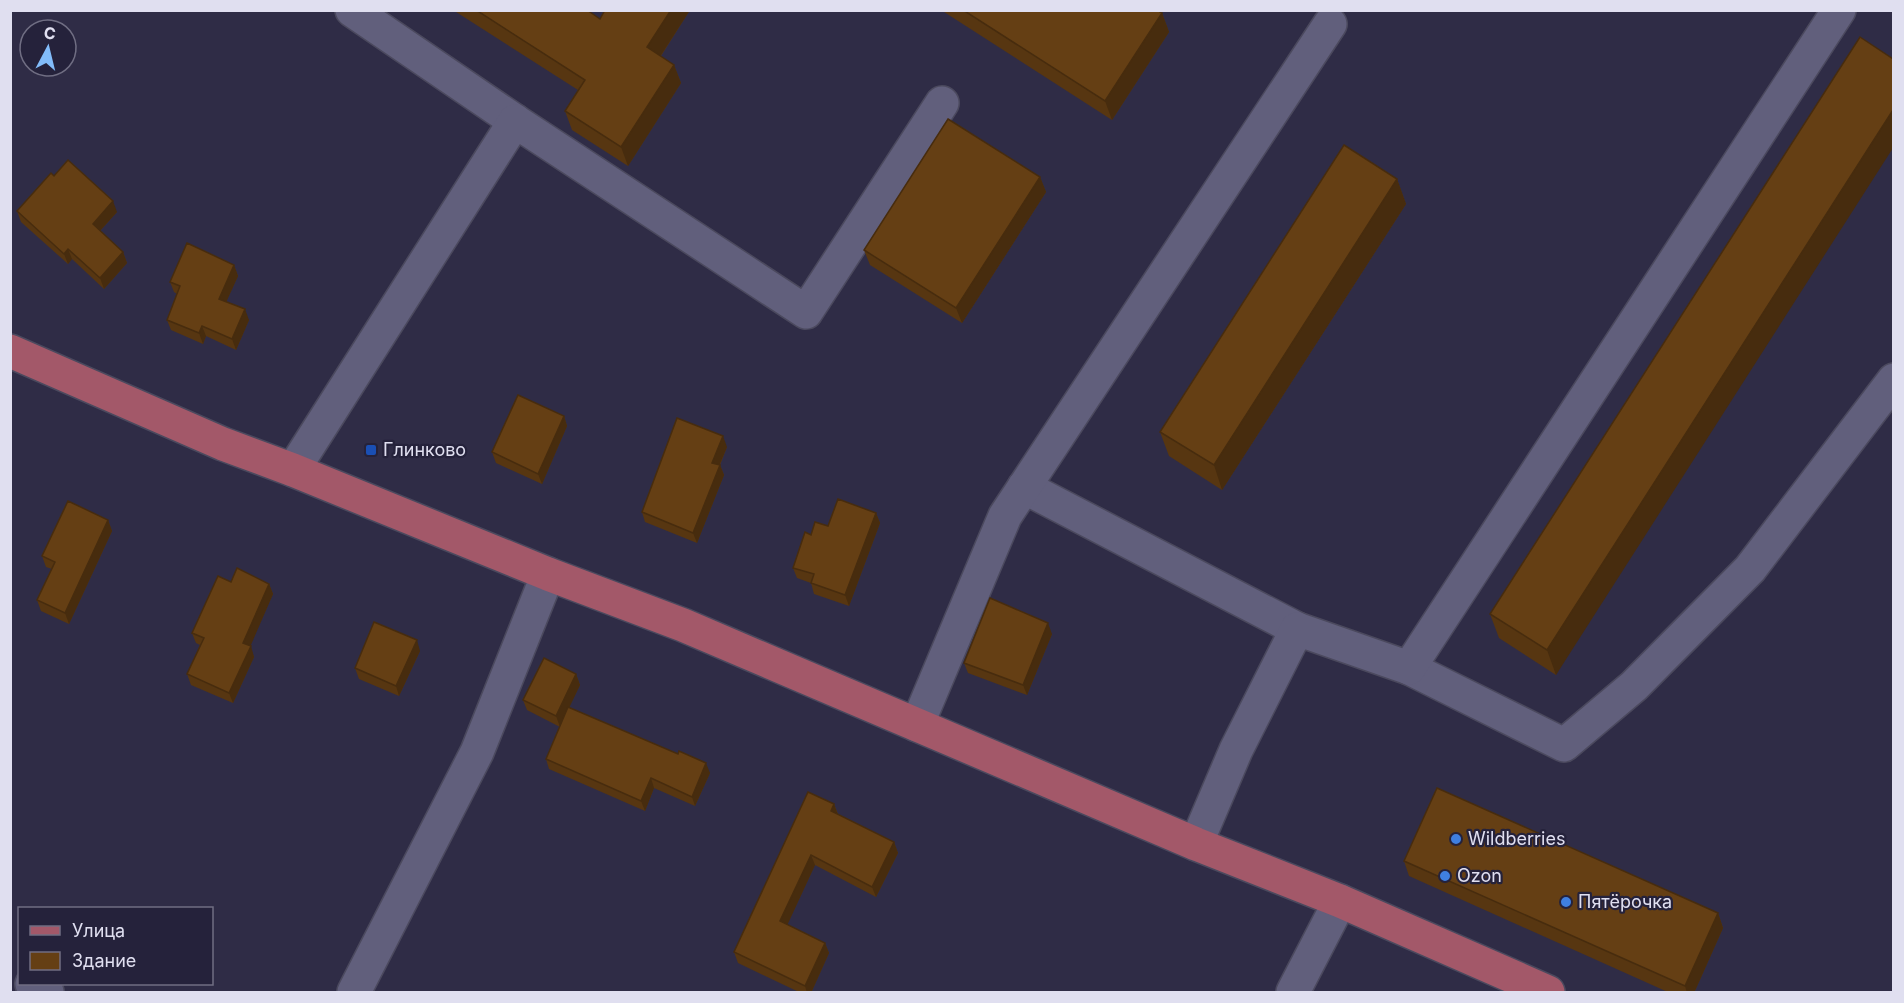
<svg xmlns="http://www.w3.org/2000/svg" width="1904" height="1003" font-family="Inter,sans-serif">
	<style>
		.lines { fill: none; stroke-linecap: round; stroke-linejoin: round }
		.minor-casing { stroke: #4b495e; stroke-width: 36 }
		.major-casing { stroke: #4b495e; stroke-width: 36 }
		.minor { stroke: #615f7c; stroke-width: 33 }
		.major { stroke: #a35869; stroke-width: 33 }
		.wall { fill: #573611 }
		.shaded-wall { fill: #472c0e }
		.building { fill: #653f14; stroke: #472c0e; stroke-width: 1.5 }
		.transit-dot { fill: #1a4fb4; stroke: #25223b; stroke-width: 2 }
		.shop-dot { fill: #3f7fe0; stroke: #25223b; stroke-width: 2 }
		.labels { text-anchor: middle; stroke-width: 4.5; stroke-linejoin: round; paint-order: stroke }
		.poi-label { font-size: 18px; fill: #e0dff0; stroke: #25223b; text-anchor: start }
	</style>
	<rect width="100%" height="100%" fill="#2f2c46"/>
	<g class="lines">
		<!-- minor casing -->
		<g class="minor-casing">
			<g id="minor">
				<polyline points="352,10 515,121"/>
				<polyline points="293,470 515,121 806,312 942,103"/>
				<polyline points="1024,487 1297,629"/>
				<polyline points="1409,668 1564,745 1634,686 1750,569 1894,380"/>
				<polyline points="917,725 1005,516 1330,24"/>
				<polyline points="1196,844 1236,750 1297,629 1409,668 1839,10"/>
				<polyline points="32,984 47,992"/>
				<polyline points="354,992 477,752 548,574"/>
				<polyline points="1293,992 1340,901"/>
			</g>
		</g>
		<!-- major casing -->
		<g class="major-casing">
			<polyline id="major" points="10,351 223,444 293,470 548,574 683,625 1196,844 1340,901 1548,992"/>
		</g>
		<!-- minor -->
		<use href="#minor" class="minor"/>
		<!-- major -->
		<use href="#major" class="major"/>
	</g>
	<!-- wall -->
	<g class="wall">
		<polygon points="453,10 587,10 600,19 605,10 690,10 661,56 674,65 681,83 628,166 572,130 565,111 578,90"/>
		<polygon points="941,10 1157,10 1162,13 1169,32 1112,120"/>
		<polygon points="1893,59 1556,675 1499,638 1490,614"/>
		<polygon points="1040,177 1046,192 962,323 870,265 864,250"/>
		<polygon points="1397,179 1406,204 1222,490 1169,456 1160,432"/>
		<polygon points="17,211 117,212 100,231 123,252 127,263 104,289 72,259 68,264 21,222"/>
		<polygon points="234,265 238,276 226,302 249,320 236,350 206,336 203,344 171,330 167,320 177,294 174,292 170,282"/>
		<polygon points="564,416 567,426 542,484 496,463 492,452"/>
		<polygon points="727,447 720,465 724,475 697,543 645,522 642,512"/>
		<polygon points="876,513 880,523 849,606 814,594 811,583 797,578 793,568 811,535 828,526"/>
		<polygon points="108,520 112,531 69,624 41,611 37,600 52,569 46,567 42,556"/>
		<polygon points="231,582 269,584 273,594 250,646 254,657 233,703 191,685 187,674 200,645 196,643 192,633"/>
		<polygon points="1052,634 1027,695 968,673 964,663"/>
		<polygon points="420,651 399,696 359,679 355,668"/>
		<polygon points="576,674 580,685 569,707 710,773 695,806 654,788 645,811 549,769 546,759 560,727 527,710 523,700"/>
		<polygon points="834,804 838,814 894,842 898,853 876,897 815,865 787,925 825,943 829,953 811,993 801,993 738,963 734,952"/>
		<polygon points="1404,861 1718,913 1723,928 1694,993 1670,993 1409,876"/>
	</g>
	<!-- shaded-wall -->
	<g class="shaded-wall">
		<polygon points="671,10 690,10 654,66 647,47"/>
		<polygon points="1162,13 1169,32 1112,120 1105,101"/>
		<polygon points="674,65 681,83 628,166 621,147"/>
		<polygon points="1893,110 1893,148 1556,675 1547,650"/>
		<polygon points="1040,177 1046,192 962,323 956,308"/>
		<polygon points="1397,179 1406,204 1222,490 1214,465"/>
		<polygon points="113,201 117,212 97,234 93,224"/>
		<polygon points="68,249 72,259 68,264 64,254"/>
		<polygon points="123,252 127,263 104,289 100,278"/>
		<polygon points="234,265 238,276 223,309 219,299"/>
		<polygon points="245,309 249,320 236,350 232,339"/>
		<polygon points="202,326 206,336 203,344 199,333"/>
		<polygon points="564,416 567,426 542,484 538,474"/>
		<polygon points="723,436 727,447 716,473 712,463"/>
		<polygon points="720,465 724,475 697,543 693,533"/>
		<polygon points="876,513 880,523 849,606 845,595"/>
		<polygon points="108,520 112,531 69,624 65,613"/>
		<polygon points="269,584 273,594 247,654 243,643"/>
		<polygon points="1048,623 1052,634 1027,695 1023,685"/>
		<polygon points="417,640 420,651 399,696 396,686"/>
		<polygon points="251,646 254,657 233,703 229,693"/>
		<polygon points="576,674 580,685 560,727 556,716"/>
		<polygon points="706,763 710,773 695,806 692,797"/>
		<polygon points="651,778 654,788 645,811 641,801"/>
		<polygon points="834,804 838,815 831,811"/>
		<polygon points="894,842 898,853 876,897 872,887"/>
		<polygon points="811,855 815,865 784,932 780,921"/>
		<polygon points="1718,913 1723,928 1694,993 1687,993 1685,986"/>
		<polygon points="825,943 829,953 811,993 807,993 805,986"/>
	</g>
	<!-- building -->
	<g class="building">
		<polygon points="476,10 587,10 600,19 605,10 671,10 647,47 674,65 621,147 565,111 585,80"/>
		<polygon points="963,10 1157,10 1162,13 1105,101"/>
		<polygon points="1860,37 1893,59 1893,110 1547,650 1490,614"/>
		<polygon points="948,119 1040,177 956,308 864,250"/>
		<polygon points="1344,145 1397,179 1214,465 1160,432"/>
		<polygon points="68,160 113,201 93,224 123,252 100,278 68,249 64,254 17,211 51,173 54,176"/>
		<polygon points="187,243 234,265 219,299 245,309 232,339 202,326 199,333 167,320 180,286 170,282"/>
		<polygon points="518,395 564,416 538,474 492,452"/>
		<polygon points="677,418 723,436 712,463 720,465 693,533 642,512"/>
		<polygon points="838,499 876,513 845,595 811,583 814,574 793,568 805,532 811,535 815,522 828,526"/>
		<polygon points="68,501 108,520 65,613 37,600 55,562 42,556"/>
		<polygon points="237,568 269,584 243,643 251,646 229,693 187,674 204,638 192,633 218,576 231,582"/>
		<polygon points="990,598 1048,623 1023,685 964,663"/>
		<polygon points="374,622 417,640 396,686 355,668"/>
		<polygon points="544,658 576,674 556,716 523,700"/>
		<polygon points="568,707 678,754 679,751 706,763 692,797 651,778 641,801 546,759"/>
		<polygon points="1437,788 1718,913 1685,986 1404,861"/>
		<polygon points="808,792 834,804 831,811 894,842 872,887 811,855 780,921 825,943 805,986 734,952"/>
	</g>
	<!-- markers -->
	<rect class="transit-dot" x="365" y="444" width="12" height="12" rx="3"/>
	<g class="shop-dot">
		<circle cx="1456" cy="839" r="6"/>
		<circle cx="1445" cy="876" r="6"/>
		<circle cx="1566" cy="902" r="6"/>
	</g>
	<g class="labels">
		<!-- poi labels -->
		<g class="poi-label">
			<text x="383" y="456">Глинково</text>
			<text x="1468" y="845">Wildberries</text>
			<text x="1457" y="882">Ozon</text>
			<text x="1578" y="908">Пятёрочка</text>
		</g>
	</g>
	<!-- border -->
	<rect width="1904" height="1003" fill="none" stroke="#e0dff0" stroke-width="24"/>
	<!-- legend -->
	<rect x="18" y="907" width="195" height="78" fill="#25223b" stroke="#706e83" stroke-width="1.5"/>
	<rect x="30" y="926" width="30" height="9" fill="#a35869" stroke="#706e83" stroke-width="1.5"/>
	<text x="72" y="937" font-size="18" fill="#e0dff0">Улица</text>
	<rect x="30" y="952" width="30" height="18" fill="#653f14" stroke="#706e83" stroke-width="1.5"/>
	<text x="72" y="967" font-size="18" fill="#e0dff0">Здание</text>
	<!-- north arrow -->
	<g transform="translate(48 48) rotate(7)"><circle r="28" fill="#25223b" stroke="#706e83" stroke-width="1.5"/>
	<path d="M0-4.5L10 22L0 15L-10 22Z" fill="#82bcfa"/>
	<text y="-9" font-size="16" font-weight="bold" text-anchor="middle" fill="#e0dff0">С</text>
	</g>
</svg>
